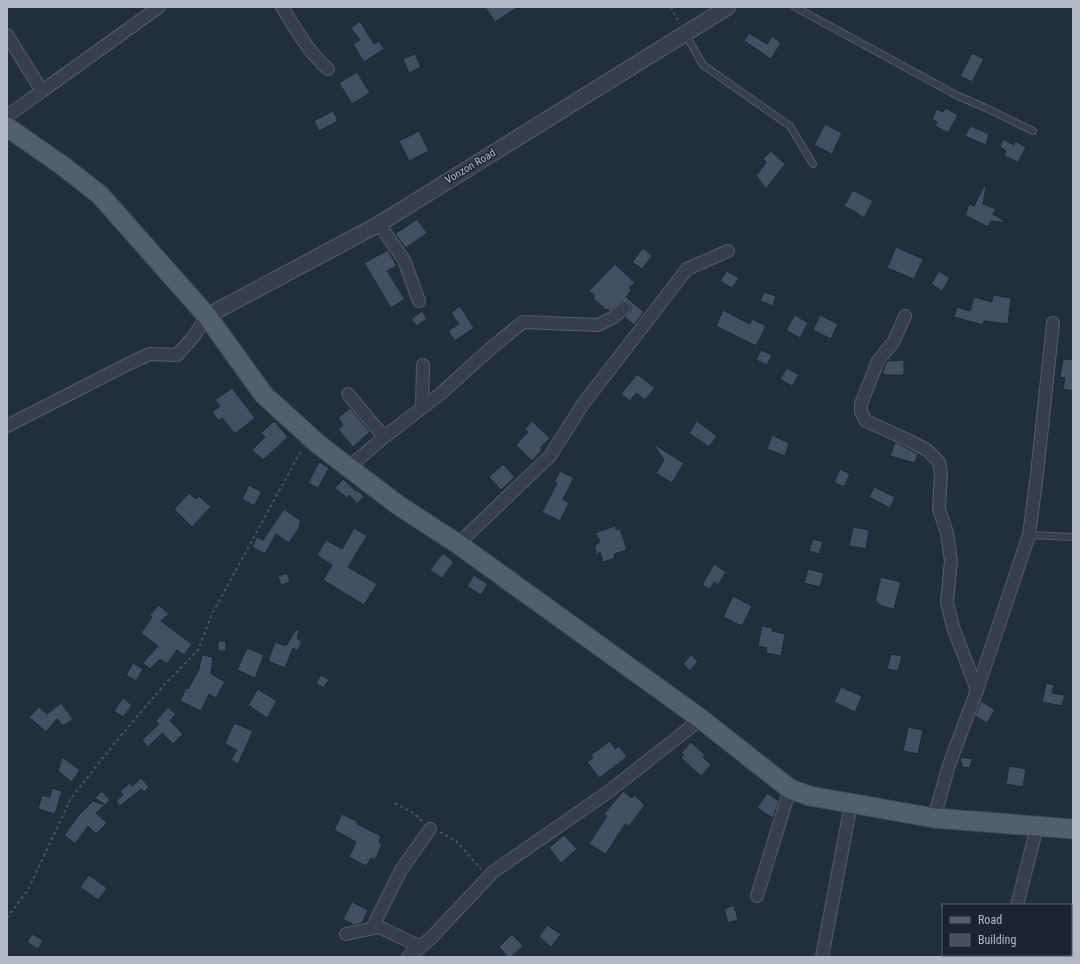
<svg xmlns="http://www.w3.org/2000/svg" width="1080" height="964" font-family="'Roboto Condensed',sans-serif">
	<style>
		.building { fill: #435060; stroke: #1d2733 }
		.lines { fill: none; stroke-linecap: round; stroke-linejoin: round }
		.service-casing { stroke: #545d6a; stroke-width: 8 }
		.minor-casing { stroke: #545d6a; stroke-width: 14 }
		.tertiary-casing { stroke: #545d6a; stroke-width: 17 }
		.primary-casing { stroke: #3f4955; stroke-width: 21 }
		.path { stroke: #42585a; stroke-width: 2; stroke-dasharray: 3 3; stroke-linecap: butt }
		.service { stroke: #36404c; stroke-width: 6 }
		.minor { stroke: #36404c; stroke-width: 12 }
		.tertiary { stroke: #36404c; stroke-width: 15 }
		.primary { stroke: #535f6c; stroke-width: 19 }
		.labels { text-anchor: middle; stroke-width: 3; stroke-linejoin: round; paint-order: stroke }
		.street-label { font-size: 11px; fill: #b1bac8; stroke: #1b2531 }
	</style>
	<rect width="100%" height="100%" fill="#222e3c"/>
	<!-- building -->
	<g class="building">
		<polygon points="485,7 518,7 495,22"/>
		<polygon points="360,21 374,44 379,41 384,49 364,62 353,44 360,40 351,28"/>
		<polygon points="749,33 767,44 772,36 781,43 771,59 744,41"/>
		<polygon points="972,53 984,59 972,82 960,76"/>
		<polygon points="415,54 421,67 409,73 403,59"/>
		<polygon points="357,72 370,93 352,104 339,83"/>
		<polygon points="946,108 958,115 948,133 935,126 937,122 932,119 937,109 943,112"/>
		<polygon points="333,111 338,121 319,131 314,121"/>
		<polygon points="825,124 842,133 832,154 814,145"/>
		<polygon points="970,126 989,134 986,145 965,136"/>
		<polygon points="419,131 429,151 409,161 399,141"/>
		<polygon points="1003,139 1014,145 1015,141 1026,147 1018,162 1004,156 1006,151 1000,147"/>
		<polygon points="771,151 785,164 766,189 756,175 766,163 763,159"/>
		<polygon points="984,186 986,186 983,204 996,209 993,214 1007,223 991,221 988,227 965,215 969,204 974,206"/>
		<polygon points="853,190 873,201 864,218 854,211 844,206"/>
		<polygon points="417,219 427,233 406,248 395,234"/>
		<polygon points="896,247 923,259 914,279 887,268"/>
		<polygon points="643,248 652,256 642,269 632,262"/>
		<polygon points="388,250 397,266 387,271 405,299 391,308 364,263"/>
		<polygon points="615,264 635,283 629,288 632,290 626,297 644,312 634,325 625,317 631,310 631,306 629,303 622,301 610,311 607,309 606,310 593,298 595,296 589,291"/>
		<polygon points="727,271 739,278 732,288 720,281"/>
		<polygon points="939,271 950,278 942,291 931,284"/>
		<polygon points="764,292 776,296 773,306 760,301"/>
		<polygon points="993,295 1011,298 1008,324 984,321 983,325 954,317 957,307 970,311 974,297 992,302"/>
		<polygon points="460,306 474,328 455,341 448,331 459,324 451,313"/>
		<polygon points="723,310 750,324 752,319 766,326 756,346 716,326"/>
		<polygon points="422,311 427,319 416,326 411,319"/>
		<polygon points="795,315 808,323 800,338 786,330"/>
		<polygon points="820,315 838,324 831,339 813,330"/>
		<polygon points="761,350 772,355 767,365 756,360"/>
		<polygon points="1063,359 1073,360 1073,391 1063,389 1065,378 1060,377"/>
		<polygon points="904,360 904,375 882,375 885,365 888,361"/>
		<polygon points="787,368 799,375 792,386 780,379"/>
		<polygon points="637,374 655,388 645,400 636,393 630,401 621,394"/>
		<polygon points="232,388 255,418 235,434 222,418 219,421 212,412 220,406 215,400"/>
		<polygon points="350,408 370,432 353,447 338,429 343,425 338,418"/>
		<polygon points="274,421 288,437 263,460 252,450 265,437 261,433"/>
		<polygon points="532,421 550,438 540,448 542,450 532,461 516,445 528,432 525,429"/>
		<polygon points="697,421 717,436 709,447 689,433"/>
		<polygon points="772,435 789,443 785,456 767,449"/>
		<polygon points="895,442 918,454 915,463 890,456"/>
		<polygon points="653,444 684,463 672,483 656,473 664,460"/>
		<polygon points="319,462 329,468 318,488 308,483"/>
		<polygon points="503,464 515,477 501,490 489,477"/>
		<polygon points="840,469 850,474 844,487 834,482"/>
		<polygon points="560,471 574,478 563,499 569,503 560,521 542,512 557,483 554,482"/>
		<polygon points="343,479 356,491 357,490 364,497 357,504 349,495 347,498 335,488"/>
		<polygon points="249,485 262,492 254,506 242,499"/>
		<polygon points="874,487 895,497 890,508 869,497"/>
		<polygon points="189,493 196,499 199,496 211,507 192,527 174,509"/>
		<polygon points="284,509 301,521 299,528 289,543 276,534 265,554 252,547 257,537 263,540"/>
		<polygon points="615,526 616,530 620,529 627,550 614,554 615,558 603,562 600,552 596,555 595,546 600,541 595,533"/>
		<polygon points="853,527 869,530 866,549 849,546"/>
		<polygon points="354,528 367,536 348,567 377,584 364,605 323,580 332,565 317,555 326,540 342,549"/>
		<polygon points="813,539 823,542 819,554 809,551"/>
		<polygon points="443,553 454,562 442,578 430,570"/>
		<polygon points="714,564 726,572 718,585 714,582 710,589 702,585"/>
		<polygon points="808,569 824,573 820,587 804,583"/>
		<polygon points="287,573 290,582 281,585 278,576"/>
		<polygon points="474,575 488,584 481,595 467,586"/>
		<polygon points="881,577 901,582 894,609 882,606 875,601"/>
		<polygon points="733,596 752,606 742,626 723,617"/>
		<polygon points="159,605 169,614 161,621 192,644 184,655 177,650 167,664 160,659 150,669 143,663 158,646 141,633 152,617 150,615"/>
		<polygon points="762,626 772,628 772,631 785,634 781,656 766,653 767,648 758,646"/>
		<polygon points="296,629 299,631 297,638 302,642 297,651 293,648 285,668 268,661 275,642 286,646"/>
		<rect x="218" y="641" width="8" height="10"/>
		<polygon points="247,648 264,655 255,678 237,670"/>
		<polygon points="891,654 902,656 898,671 887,669"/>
		<polygon points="202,655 213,657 211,674 225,682 216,698 209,694 201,711 180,701 186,688 188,689 199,669"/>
		<polygon points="691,655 698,661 690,671 683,664"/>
		<polygon points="133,663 143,669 136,681 126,675"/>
		<polygon points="321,675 329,680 323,688 316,683"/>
		<polygon points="1046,683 1054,685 1052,693 1065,695 1062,706 1042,702"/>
		<polygon points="841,687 862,696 855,712 834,702"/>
		<polygon points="258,689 277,701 267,718 248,705"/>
		<polygon points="123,698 132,705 123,717 114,711"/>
		<polygon points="981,701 995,710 987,723 975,716"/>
		<polygon points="61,703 73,719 63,726 57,719 46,732 29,717 39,707 47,714"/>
		<polygon points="168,707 176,714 170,721 183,734 173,744 162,733 148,747 142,740 159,724 156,721"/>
		<polygon points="234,723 253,731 238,764 231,760 237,750 225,744"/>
		<polygon points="908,727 923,730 918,754 903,751"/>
		<polygon points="610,741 615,749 619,746 627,757 599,778 587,762 593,758 591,755"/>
		<polygon points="691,742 705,755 703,757 711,765 701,776 681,758 684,755 681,753"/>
		<polygon points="62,757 80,770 72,782 58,771"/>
		<polygon points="960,757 972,759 970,768 962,767"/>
		<polygon points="1009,766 1026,769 1023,787 1006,784"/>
		<polygon points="141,778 149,787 144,792 141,789 120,806 116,801 123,795 120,791 130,783 132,786"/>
		<polygon points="52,788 62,791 55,814 38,809 42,795 50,797"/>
		<polygon points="102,791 110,800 105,805 95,798"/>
		<polygon points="623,791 632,798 634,795 645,805 629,826 625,824 606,854 589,844 607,816 604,814"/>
		<polygon points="767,793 779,801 773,818 757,808"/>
		<polygon points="93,801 105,805 96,813 107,823 96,834 88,826 75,844 64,835 78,816"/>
		<polygon points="342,814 358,822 357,824 381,836 379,842 382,844 375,860 371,858 366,866 349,857 356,842 334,830"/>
		<polygon points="564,835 577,849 561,863 549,848"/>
		<polygon points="89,875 107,888 98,900 80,887"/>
		<polygon points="352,902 368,910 362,923 354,925 343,919"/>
		<polygon points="734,905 738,920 728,923 724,909"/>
		<polygon points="547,925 561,934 551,947 539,937"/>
		<polygon points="32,934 43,940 38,949 27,942"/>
		<polygon points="512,934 523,946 511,957 508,957 499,947"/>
	</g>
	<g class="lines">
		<!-- service casing -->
		<g class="service-casing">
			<g id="service">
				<polyline points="795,7 958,96 986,108 1033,131"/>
				<polyline points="685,33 703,65 790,126 813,164"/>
				<polyline points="1029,535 1073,537"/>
			</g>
		</g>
		<!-- minor casing -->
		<g class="minor-casing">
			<g id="minor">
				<path d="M282 7C296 29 308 52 328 69"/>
				<polyline points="7,35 42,91 7,116"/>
				<polyline points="42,91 159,7"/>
				<polyline points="379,224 404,260 419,301"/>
				<polyline points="905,316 894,341 878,361 861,404 861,412 866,421 910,441 927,450 939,462 941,473 939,509 947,533 951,561 947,602 953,627 977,690"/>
				<polyline points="348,394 384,437"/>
				<polyline points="422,407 423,365"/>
				<polyline points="7,426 130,363 150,354 177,355 194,336 207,316"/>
				<polyline points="348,468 384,437 439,395 490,349 523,322 598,325 614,317 624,308"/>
				<polyline points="458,544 550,456 583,404 687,269 728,251"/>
				<polyline points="934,818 949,765 977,690 1029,535 1037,474 1053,323"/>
				<polyline points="757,896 790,789"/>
				<polyline points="1017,905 1037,827"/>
				<polyline points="372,928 401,870 430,829"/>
				<polyline points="346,934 379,927 421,947"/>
				<polyline points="408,957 431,938 493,872 608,792 701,719"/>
				<polyline points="822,957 851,804"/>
				<polyline points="1004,957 1004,955"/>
			</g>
		</g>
		<!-- tertiary casing -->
		<g class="tertiary-casing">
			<polyline id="tertiary" points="207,316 379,224 728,7"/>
		</g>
		<!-- primary casing -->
		<g class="primary-casing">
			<polyline id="primary" points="7,127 63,166 100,195 207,316 264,395 318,444 398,505 458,544 701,719 790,789 810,796 934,818 1073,829"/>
		</g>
		<!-- path -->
		<g class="path">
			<polyline points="671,7 680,24"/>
			<polyline points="395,803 415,814 423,822"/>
			<polyline points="440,832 456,841 481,869"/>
			<polyline points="7,918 28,890 71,798 118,739 164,685 198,650 212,614 302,449"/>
		</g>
		<!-- service -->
		<use href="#service" class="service"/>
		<!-- minor -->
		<use href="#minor" class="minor"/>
		<!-- tertiary -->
		<use href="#tertiary" class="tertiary"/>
		<!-- primary -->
		<use href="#primary" class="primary"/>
	</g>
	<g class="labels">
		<!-- street labels -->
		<g class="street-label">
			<text transform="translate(470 166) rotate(-31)" y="4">Vonzon Road</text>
		</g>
	</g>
	<!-- border -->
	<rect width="1080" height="964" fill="none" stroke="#b1bac8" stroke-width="16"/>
	<!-- legend -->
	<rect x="942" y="904" width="130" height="52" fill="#1b2531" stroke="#57616d"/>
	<rect x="950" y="917" width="20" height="6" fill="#535f6c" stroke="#57616d"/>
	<text x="978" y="924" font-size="12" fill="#b1bac8">Road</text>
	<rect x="950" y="934" width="20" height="12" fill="#435060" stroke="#57616d"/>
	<text x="978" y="944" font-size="12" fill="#b1bac8">Building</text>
</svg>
